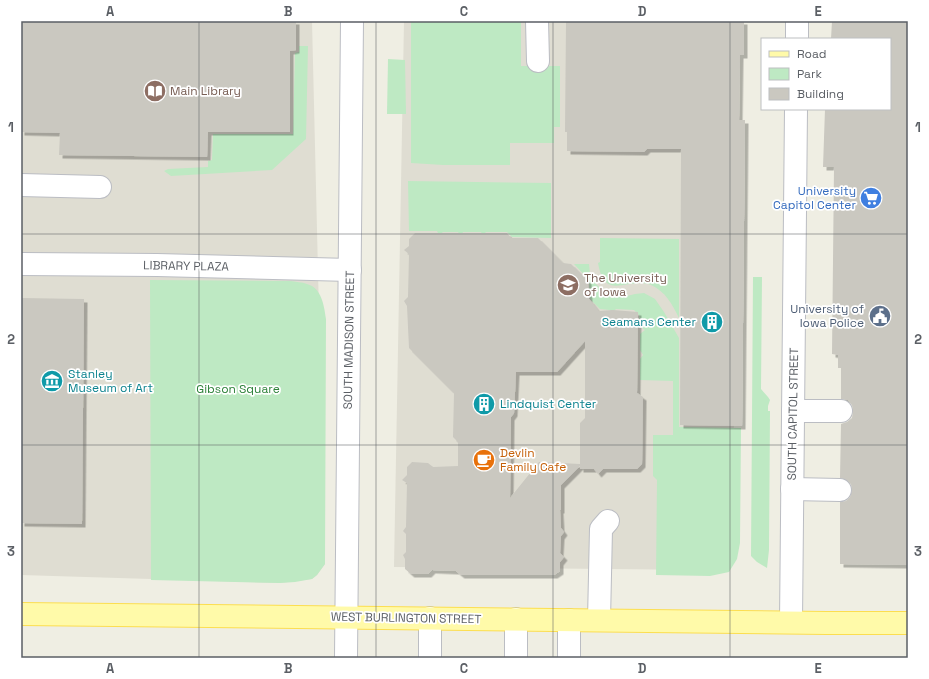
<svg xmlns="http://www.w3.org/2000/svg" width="929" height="679" font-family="'Space Grotesk',sans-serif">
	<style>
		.education { fill: #dfddd2 }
		.green { fill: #bee9c3 }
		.building { fill: #cac8c0; fill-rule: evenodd; filter: url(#shadow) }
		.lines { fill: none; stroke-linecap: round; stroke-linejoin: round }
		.minor-casing { stroke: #bbbdc3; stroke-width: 24 }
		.major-casing { stroke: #fcde50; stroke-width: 24 }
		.minor { stroke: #fff; stroke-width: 22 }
		.major { stroke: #fffaa9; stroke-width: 22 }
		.grid { fill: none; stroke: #5b5f65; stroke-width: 1; stroke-opacity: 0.55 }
		.labels { text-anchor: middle; stroke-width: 3.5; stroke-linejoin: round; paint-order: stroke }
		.education-label { font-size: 12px; fill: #785e54; stroke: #fff; text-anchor: start }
		.shop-label { font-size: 12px; fill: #366cbe; stroke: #fff; text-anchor: end }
		.street-label { font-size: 12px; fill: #5b5f65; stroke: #fff }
		.service-label { font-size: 12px; fill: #4e5e75; stroke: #fff; text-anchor: end }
		.culture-label { font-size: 12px; fill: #0d838f; stroke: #fff; text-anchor: start }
		.park-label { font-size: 12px; fill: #2e823a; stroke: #fff }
		.food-label { font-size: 12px; fill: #c56008; stroke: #fff; text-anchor: start }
		.neatline { fill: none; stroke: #5b5f65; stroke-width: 1.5 }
		.grid-label { font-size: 13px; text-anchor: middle; font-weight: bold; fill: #5b5f65 }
	</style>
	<defs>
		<filter id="shadow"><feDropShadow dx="3.5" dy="3.5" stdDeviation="0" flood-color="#0004"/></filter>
	</defs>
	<rect width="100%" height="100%" fill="#efeee3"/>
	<!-- education -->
	<g class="education">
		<polygon points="21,21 312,21 325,564 317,575 312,579 280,583 21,575"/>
		<polygon points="404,21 740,21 732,550 706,570 394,567"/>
	</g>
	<!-- green -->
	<g class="green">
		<polygon points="411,21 521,21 521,66 560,66 560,127 554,127 554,143 510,143 510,165 443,165 411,163"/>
		<polygon points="299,46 308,46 306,139 272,170 171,176 164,171 168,169 208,167 208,161 212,160 213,134 293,134 295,53 299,52"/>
		<polygon points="388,59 405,60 406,114 387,114"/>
		<polygon points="408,181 551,183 551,238 512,237 507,232 486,232 483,235 481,232 463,232 461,236 458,232 443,232 439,235 437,231 409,231"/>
		<path d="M600 238 679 239V318C672 304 666 292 651 285 628 276 605 303 598 263L600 262Z"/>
		<polygon points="574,264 589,264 590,274 595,283 603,291 614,296 623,297 635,294 644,293 655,299 664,312 679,338 679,427 741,428 740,543 737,559 729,572 710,576 656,575 657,480 653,476 653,435 673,435 673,381 640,380 640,359 643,355 640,350 640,334 645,330 640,326 639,315 634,310 616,309 612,313 610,310 600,309 590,299 589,280"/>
		<polygon points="753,277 762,277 761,389 768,397 770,400 768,406 768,411 770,411 769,550 767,568 757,562 751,556"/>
		<path d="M150 280 290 281C296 282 302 282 307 284 322 288 324 306 326 319L325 564 317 575 312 579 295 582 280 583 151 580Z"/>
	</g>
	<!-- building -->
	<g class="building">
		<polygon points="21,21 296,21 296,50 290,51 290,132 208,132 207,157 59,155 60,133 21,132"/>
		<polygon points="566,21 744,21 744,55 740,55 739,120 745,120 742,426 680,425 681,149 647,149 644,152 567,151 567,132 565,132"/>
		<polygon points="832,21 908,21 908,565 840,564 840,502 846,501 850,497 852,490 851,484 847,480 840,478 841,424 847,422 852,418 853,411 852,405 848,400 841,399 841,368 838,368 838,355 832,354 834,167 823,167 825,109 890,109 890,39 831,39"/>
		<path d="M415 233H507L511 238H538L563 263 571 264 588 281 589 299 599 311 613 310 638 312 637 393 643 397 642 464 637 469H603L598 474 594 469H580V466L561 485V510H560L561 528 564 532 561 536 560 553 564 557 560 562V571L554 575H461L456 571 432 570 428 574H411L405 569V559L403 555 406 552V534L403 531 406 527 407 483 402 480 407 475V467L412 462 428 463 433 467 458 466V442L453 437 454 393 409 348 407 306 404 301 408 297 409 254 404 250 409 246V239ZM585 341V418L580 423V464L539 462 510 498 511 417 514 413 516 372H557Z"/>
		<polygon points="21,298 84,299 82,524 21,523"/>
	</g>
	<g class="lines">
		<!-- minor casing -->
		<g class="minor-casing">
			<g id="minor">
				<polyline points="537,21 538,61"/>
				<polyline points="797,39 797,21"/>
				<polyline points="21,185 100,187"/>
				<polyline points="21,264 157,265 350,270"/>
				<polyline points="793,411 841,411"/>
				<polyline points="792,489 840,490"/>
				<polyline points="516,619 516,658"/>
				<polyline points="569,620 569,658"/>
				<polyline points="599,620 601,529 608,521"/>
				<polyline points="791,622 796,109"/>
				<polyline points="346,658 352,21"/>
				<polyline points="430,658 430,618"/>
			</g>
		</g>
		<!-- major casing -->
		<g class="major-casing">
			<polyline id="major" points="21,614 827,623 908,623"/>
		</g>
		<!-- minor -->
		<use href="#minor" class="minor"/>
		<!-- major -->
		<use href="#major" class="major"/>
	</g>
	<!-- grid -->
	<path class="grid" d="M199 21V658M376 21V658M553 21V658M730 21V658M21 234H908M21 445H908"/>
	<!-- icons -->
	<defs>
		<g id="library-disc" transform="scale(1.15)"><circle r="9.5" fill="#8d6e63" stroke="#fff"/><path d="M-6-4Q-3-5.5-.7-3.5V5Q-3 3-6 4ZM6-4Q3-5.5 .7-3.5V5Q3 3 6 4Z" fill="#fff"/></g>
		<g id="supermarket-disc" transform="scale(1.15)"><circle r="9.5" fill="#3f7fe0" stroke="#fff"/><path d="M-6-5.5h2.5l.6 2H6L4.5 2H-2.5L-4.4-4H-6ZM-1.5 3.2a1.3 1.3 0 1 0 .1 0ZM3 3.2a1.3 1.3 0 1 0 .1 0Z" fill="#fff"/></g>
		<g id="university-disc" transform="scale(1.15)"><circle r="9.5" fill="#8d6e63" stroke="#fff"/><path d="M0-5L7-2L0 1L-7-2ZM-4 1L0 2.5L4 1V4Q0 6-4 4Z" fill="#fff"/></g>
		<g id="civic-disc" transform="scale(1.15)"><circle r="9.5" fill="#5c6f8a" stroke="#fff"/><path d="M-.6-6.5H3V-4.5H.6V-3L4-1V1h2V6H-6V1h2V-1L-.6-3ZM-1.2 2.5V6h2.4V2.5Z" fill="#fff"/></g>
		<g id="building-disc" transform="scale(1.15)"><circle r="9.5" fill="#0f9aa8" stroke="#fff"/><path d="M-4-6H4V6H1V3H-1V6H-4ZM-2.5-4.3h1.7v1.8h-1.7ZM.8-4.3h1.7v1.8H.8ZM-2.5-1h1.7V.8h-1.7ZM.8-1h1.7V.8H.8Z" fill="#fff"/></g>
		<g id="museum-disc" transform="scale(1.15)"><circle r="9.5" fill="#0f9aa8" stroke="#fff"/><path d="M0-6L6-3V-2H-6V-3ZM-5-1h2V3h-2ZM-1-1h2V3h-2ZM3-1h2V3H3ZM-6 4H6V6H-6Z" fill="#fff"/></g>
		<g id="cafe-disc" transform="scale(1.15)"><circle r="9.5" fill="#e8710a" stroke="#fff"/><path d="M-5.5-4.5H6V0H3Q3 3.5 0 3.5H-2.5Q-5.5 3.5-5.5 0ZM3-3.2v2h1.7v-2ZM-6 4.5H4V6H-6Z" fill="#fff"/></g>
	</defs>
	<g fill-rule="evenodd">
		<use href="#library-disc" x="155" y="91"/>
		<use href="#supermarket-disc" x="871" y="198"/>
		<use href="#university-disc" x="568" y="285"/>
		<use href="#civic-disc" x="880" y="316"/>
		<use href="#building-disc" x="712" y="322"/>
		<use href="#museum-disc" x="52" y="381"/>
		<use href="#building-disc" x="484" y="404"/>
		<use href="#cafe-disc" x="484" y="460"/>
	</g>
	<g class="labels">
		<!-- education labels -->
		<g class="education-label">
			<text x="170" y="95">Main Library</text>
			<text x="584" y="282">The University<tspan x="584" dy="14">of Iowa</tspan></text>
		</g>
		<!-- shop labels -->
		<g class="shop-label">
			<text x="856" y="195">University<tspan x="856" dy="14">Capitol Center</tspan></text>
		</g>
		<!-- street labels -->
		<g class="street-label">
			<text transform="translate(186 266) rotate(1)" y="4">LIBRARY PLAZA</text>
			<text transform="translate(349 340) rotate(-89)" y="4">SOUTH MADISON STREET</text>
			<text transform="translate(793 414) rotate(-89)" y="4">SOUTH CAPITOL STREET</text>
			<text transform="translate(406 618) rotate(1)" y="4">WEST BURLINGTON STREET</text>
		</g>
		<!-- service labels -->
		<g class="service-label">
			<text x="864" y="313">University of<tspan x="864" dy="14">Iowa Police</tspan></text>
		</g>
		<!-- culture labels -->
		<g class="culture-label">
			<text x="696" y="326" text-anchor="end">Seamans Center</text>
			<text x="68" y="378">Stanley<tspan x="68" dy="14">Museum of Art</tspan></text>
			<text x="500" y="408">Lindquist Center</text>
		</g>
		<!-- park labels -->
		<g class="park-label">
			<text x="238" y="393">Gibson Square</text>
		</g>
		<!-- food labels -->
		<g class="food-label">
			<text x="500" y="457">Devlin<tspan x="500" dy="14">Family Cafe</tspan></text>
		</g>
	</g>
	<!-- border -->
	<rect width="929" height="679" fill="none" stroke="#ffffff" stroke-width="44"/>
	<!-- legend -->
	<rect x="761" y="38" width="130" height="72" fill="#ffffff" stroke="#bdbfc1"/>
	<rect x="769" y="51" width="20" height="6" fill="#fffaa9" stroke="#bdbfc1"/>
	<text x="797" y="58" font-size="12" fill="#5b5f65">Road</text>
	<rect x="769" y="68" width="20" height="12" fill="#bee9c3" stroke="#bdbfc1"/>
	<text x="797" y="78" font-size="12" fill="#5b5f65">Park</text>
	<rect x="769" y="88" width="20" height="12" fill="#cac8c0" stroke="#bdbfc1"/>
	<text x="797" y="98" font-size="12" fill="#5b5f65">Building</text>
	<rect x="22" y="22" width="885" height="635" class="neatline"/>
	<g class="grid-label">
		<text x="110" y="16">A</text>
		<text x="288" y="16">B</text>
		<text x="464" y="16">C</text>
		<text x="642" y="16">D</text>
		<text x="818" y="16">E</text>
		<text x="11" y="132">1</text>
		<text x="918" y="132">1</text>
		<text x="11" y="344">2</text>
		<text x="918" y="344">2</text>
		<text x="11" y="556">3</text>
		<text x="918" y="556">3</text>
		<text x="110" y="673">A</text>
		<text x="288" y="673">B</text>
		<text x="464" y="673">C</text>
		<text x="642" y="673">D</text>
		<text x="818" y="673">E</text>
	</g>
</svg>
